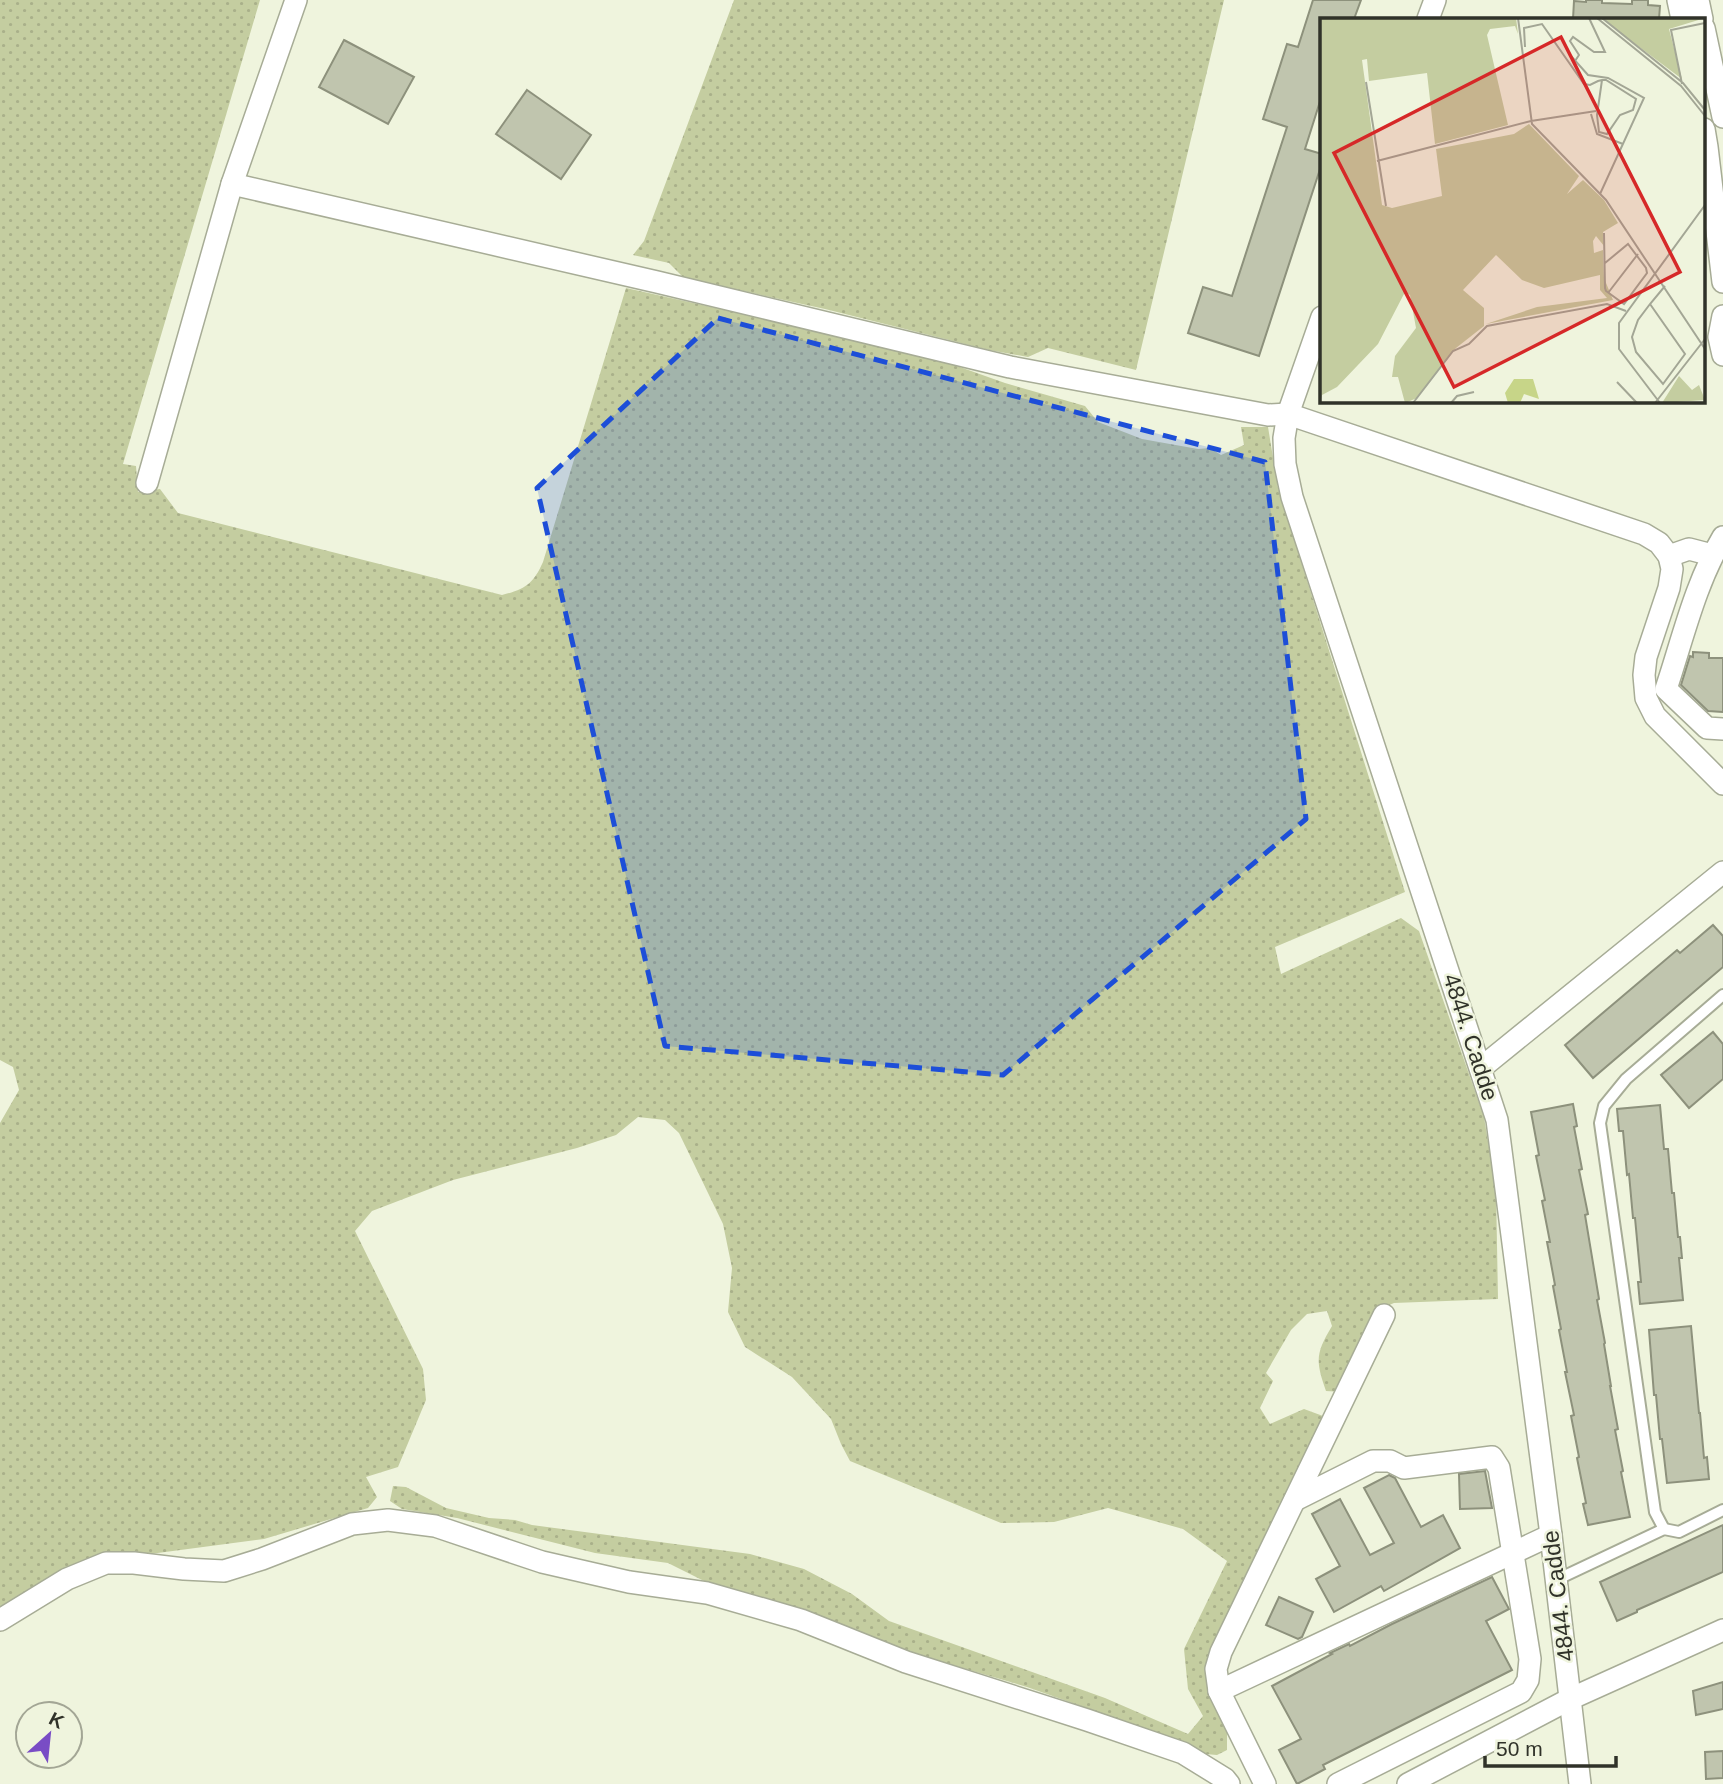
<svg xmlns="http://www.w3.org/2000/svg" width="1723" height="1784" font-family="Helvetica,sans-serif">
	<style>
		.grass { fill: url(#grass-dots) }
		.building { fill: #c0c5ae; stroke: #8d917c; stroke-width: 2 }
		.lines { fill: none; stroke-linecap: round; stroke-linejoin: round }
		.service-casing { stroke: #a7ac96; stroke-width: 14 }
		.minor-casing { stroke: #a7ac96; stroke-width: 24 }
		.service { stroke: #fff; stroke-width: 10 }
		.minor { stroke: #fff; stroke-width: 21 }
		.marked { fill: #1d4ed8; fill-opacity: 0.2; stroke: #1d4ed8; stroke-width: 5; stroke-dasharray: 14 9; stroke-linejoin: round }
		.labels { text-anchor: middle; stroke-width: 5; stroke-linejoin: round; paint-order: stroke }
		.street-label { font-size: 23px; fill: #303229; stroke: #eff4dd }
		.inset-road { fill: none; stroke: #a3a695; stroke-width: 2 }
		.view { fill: #d62828; fill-opacity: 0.15; stroke: #d62828; stroke-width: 3.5 }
		.inset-edge { fill: none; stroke: #303229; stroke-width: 3.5 }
	</style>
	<defs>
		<pattern id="grass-dots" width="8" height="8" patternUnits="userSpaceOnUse" patternTransform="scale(1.75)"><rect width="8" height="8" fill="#c4cda0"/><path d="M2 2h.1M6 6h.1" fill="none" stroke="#a9b08a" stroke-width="1.8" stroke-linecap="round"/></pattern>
	</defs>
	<rect width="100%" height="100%" fill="#eff4dd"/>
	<!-- grass -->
	<g class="grass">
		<path d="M0 0H260L123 464 136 466 138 492 160 489 178 513 502 595C526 589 533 584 543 562L626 288 926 355 1005 383 1085 406 1098 422 1142 439 1198 449 1210 448 1221 455 1244 445 1241 427H1268L1278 488 1405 892 1275 947 1281 974 1401 918 1419 931 1484 1117 1496 1190 1498 1299 1394 1303 1377 1310 1342 1392 1326 1391C1315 1360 1316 1353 1332 1326L1327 1311 1307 1314 1291 1330 1266 1373 1273 1381 1260 1408 1270 1424 1304 1409 1323 1416 1320 1434 1210 1689 1220 1717 1227 1733V1750L1217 1755 1205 1754 1112 1717 1027 1687 908 1652 718 1588 668 1563 595 1553 457 1518 402 1509 390 1501 393 1486 406 1487 446 1508 489 1518 515 1520 532 1525 750 1554 804 1569 852 1594 889 1621 1105 1698 1188 1734 1203 1716 1188 1689 1184 1649 1227 1561 1183 1529 1108 1508 1054 1522 1001 1523 850 1461 841 1444 831 1419 792 1377 745 1347 728 1312 732 1268 723 1224 679 1133 665 1120 638 1117 616 1135 577 1148 453 1180 372 1211 355 1231 423 1369 426 1400 398 1467 366 1477 377 1497 368 1508 264 1539 135 1556 57 1572 0 1613V1123L19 1090 13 1067 0 1060Z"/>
		<polygon points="734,0 1224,0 1136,370 1048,348 1028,357 989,350 825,309 684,278 669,263 633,255 644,241"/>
	</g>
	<!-- building -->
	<g class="building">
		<polygon points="1313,0 1361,0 1354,19 1322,19 1322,95 1305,149 1322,154 1322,163 1259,356 1188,333 1203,287 1232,296 1287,127 1263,119 1287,44 1298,47"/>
		<polygon points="1586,0 1602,0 1602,3 1632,4 1632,0 1648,0 1648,5 1660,6 1659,19 1573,19 1574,1 1586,2"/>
		<polygon points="344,40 414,77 388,124 319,87"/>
		<polygon points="527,90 591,135 561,179 496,134"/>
		<polygon points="1693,652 1709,653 1709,658 1723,658 1723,712 1708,711 1681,685 1690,656 1693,657"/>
		<polygon points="1713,925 1723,936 1723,967 1593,1078 1565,1045 1677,950 1680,953"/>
		<polygon points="1713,1032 1723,1044 1723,1079 1689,1108 1661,1075"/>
		<polygon points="1573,1104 1577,1126 1574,1127 1582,1169 1579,1170 1588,1214 1585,1215 1599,1299 1597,1300 1605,1343 1604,1344 1611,1386 1610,1386 1618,1429 1615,1430 1623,1471 1621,1472 1630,1517 1588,1525 1583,1504 1586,1503 1577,1458 1579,1457 1571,1416 1574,1415 1565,1372 1567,1372 1559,1330 1561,1329 1553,1286 1555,1285 1547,1242 1550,1242 1542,1201 1545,1200 1536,1156 1539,1155 1531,1112"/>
		<polygon points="1660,1105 1664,1149 1668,1149 1672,1193 1674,1193 1678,1237 1680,1237 1682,1258 1679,1258 1683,1300 1640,1304 1638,1282 1641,1282 1635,1218 1633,1218 1629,1174 1627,1175 1623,1131 1619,1131 1617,1109"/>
		<polygon points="1691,1326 1699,1413 1700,1413 1704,1458 1707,1457 1709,1479 1667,1483 1662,1439 1660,1439 1656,1395 1654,1395 1649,1330"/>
		<polygon points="1485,1471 1492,1508 1460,1509 1459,1474"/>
		<polygon points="1389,1475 1395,1478 1421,1527 1443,1515 1460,1548 1384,1591 1381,1586 1334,1612 1316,1579 1340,1566 1312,1514 1340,1499 1370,1555 1394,1543 1364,1488"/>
		<polygon points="1723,1525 1723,1572 1637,1610 1637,1612 1617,1621 1600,1582"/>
		<polygon points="1492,1577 1509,1609 1486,1621 1512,1670 1323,1765 1325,1769 1297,1784 1279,1750 1301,1739 1272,1686 1332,1654 1330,1653 1349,1644 1350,1646 1392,1624"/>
		<polygon points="1279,1597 1313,1612 1302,1637 1298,1639 1266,1625"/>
		<polygon points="1723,1682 1723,1709 1696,1715 1693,1691"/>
		<polygon points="1723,1751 1723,1778 1706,1779 1705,1752"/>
	</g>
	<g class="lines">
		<!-- service casing -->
		<g class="service-casing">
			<g id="service">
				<polyline points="1664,1529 1655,1512 1600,1123 1604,1106 1626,1079 1723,995"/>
				<polyline points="1556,1580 1664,1529 1679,1532 1723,1510"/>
			</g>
		</g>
		<!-- minor casing -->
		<g class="minor-casing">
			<g id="minor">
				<polyline points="1678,0 1682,19"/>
				<polyline points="1698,0 1702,19"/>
				<polyline points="1428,19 1435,0"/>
				<polyline points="1704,28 1723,117"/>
				<polyline points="1704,129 1707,147 1723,282"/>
				<polyline points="232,184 657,282 1010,367 1268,415 1288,414 1644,534 1659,543 1669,556 1689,549 1712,555"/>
				<polyline points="1723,316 1719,337 1723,355"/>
				<polyline points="1322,317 1288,414 1284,438 1285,464 1292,497 1497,1120 1551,1535 1580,1784"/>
				<polyline points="147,483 232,184 296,0"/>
				<path d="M1723 537C1695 584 1683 638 1666 689L1707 728 1723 729"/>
				<polyline points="1669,556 1672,569 1669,588 1646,657 1644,675 1646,698 1655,716 1723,784"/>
				<polyline points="1481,1068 1723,872"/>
				<polyline points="1295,1500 1373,1461 1390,1461 1404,1468 1492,1457 1499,1468 1530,1659 1528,1680 1521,1692 1338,1784"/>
				<polyline points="0,1620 67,1579 106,1563 134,1563 184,1569 224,1571 262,1559 352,1524 388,1520 435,1526 542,1562 629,1582 707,1593 801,1620 906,1662 1087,1720 1183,1753 1225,1779 1229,1784"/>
				<polyline points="1219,1691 1551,1535"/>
				<polyline points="1265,1784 1219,1691 1216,1669 1221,1652 1384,1315"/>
				<polyline points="1408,1784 1570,1699 1723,1630"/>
			</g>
		</g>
		<!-- service -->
		<use href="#service" class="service"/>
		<!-- minor -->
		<use href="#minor" class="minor"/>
	</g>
	<!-- marked area -->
	<path class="marked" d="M718 318 1265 462 1306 819 1003 1075 665 1046 537 488Z"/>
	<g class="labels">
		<!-- street labels -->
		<g class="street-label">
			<text transform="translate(1471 1037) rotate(72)" y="8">4844. Cadde</text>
			<text transform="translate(1558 1596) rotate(-97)" y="8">4844. Cadde</text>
		</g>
	</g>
	<!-- overview -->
	<g transform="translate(1320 18)">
		<rect width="385" height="385" fill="#eff4dd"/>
		<path d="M196 0 198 16 195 8 170 11 167 17 188 107 115 126 107 55 49 63 47 41 42 42 62 187 72 190 122 178 116 131 194 116 209 106 259 158 247 176 263 162 284 182 298 205 283 214 284 228 276 218 273 223 274 235 283 232 284 260 293 282 166 306 217 289 287 280 280 272V257L224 270 202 262 176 237 143 272 164 290V308L136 330 97 380 85 385 78 359H72L75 338 96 310 90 277 85 274 58 326 17 369 2 377 0 385V1ZM385 0 349 11 362 61 282 1Z" fill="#c4cda0"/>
		<path d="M359 358 372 372 379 367 385 382 342 385Z" fill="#c4cda0"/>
		<path d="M194 361H213L219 381 204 376 200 385H188L185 375Z" fill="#c7d588"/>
		<path class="inset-road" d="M198 0 212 106 286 182 385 331M277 0 361 68 385 98M282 0 363 65 385 92M205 29 204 10 222 6 264 66 270 67 278 63 282 62H286L316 81 313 92 300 97 287 116 279 114 277 97 282 62M251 38 268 57 288 60 324 80 280 176M255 43 259 37 250 23 253 19 274 34H285L269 0M46 64 66 188M362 66 351 12 385 5M271 96 277 116 303 126M57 143 211 103 276 93M284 215 285 270 286 273 304 286 327 255 326 250 308 226 285 245M288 275 318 236M330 286 365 336 343 366 316 334 312 319 318 302 330 286 345 268M297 364 317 385M93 385 133 333 149 326 167 308 287 286 306 293M131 385 137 378 154 374M335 385 385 321M340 385 299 331V305L385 187"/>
		<path class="view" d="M241 19 360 254 134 369 14 135Z"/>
		<rect width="385" height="385" class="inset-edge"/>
	</g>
	<!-- north arrow -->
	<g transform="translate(49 1735) rotate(27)"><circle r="33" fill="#eff4dd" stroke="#a3a695" stroke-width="2"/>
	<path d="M0-5L12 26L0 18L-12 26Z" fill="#794cc5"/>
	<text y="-10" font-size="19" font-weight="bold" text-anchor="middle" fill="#303229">K</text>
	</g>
	<!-- scale -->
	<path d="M1485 1756v10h131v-10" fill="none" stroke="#303229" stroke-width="3.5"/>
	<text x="1496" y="1756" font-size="21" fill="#303229" stroke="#eff4dd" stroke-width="5" paint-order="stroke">50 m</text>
</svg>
